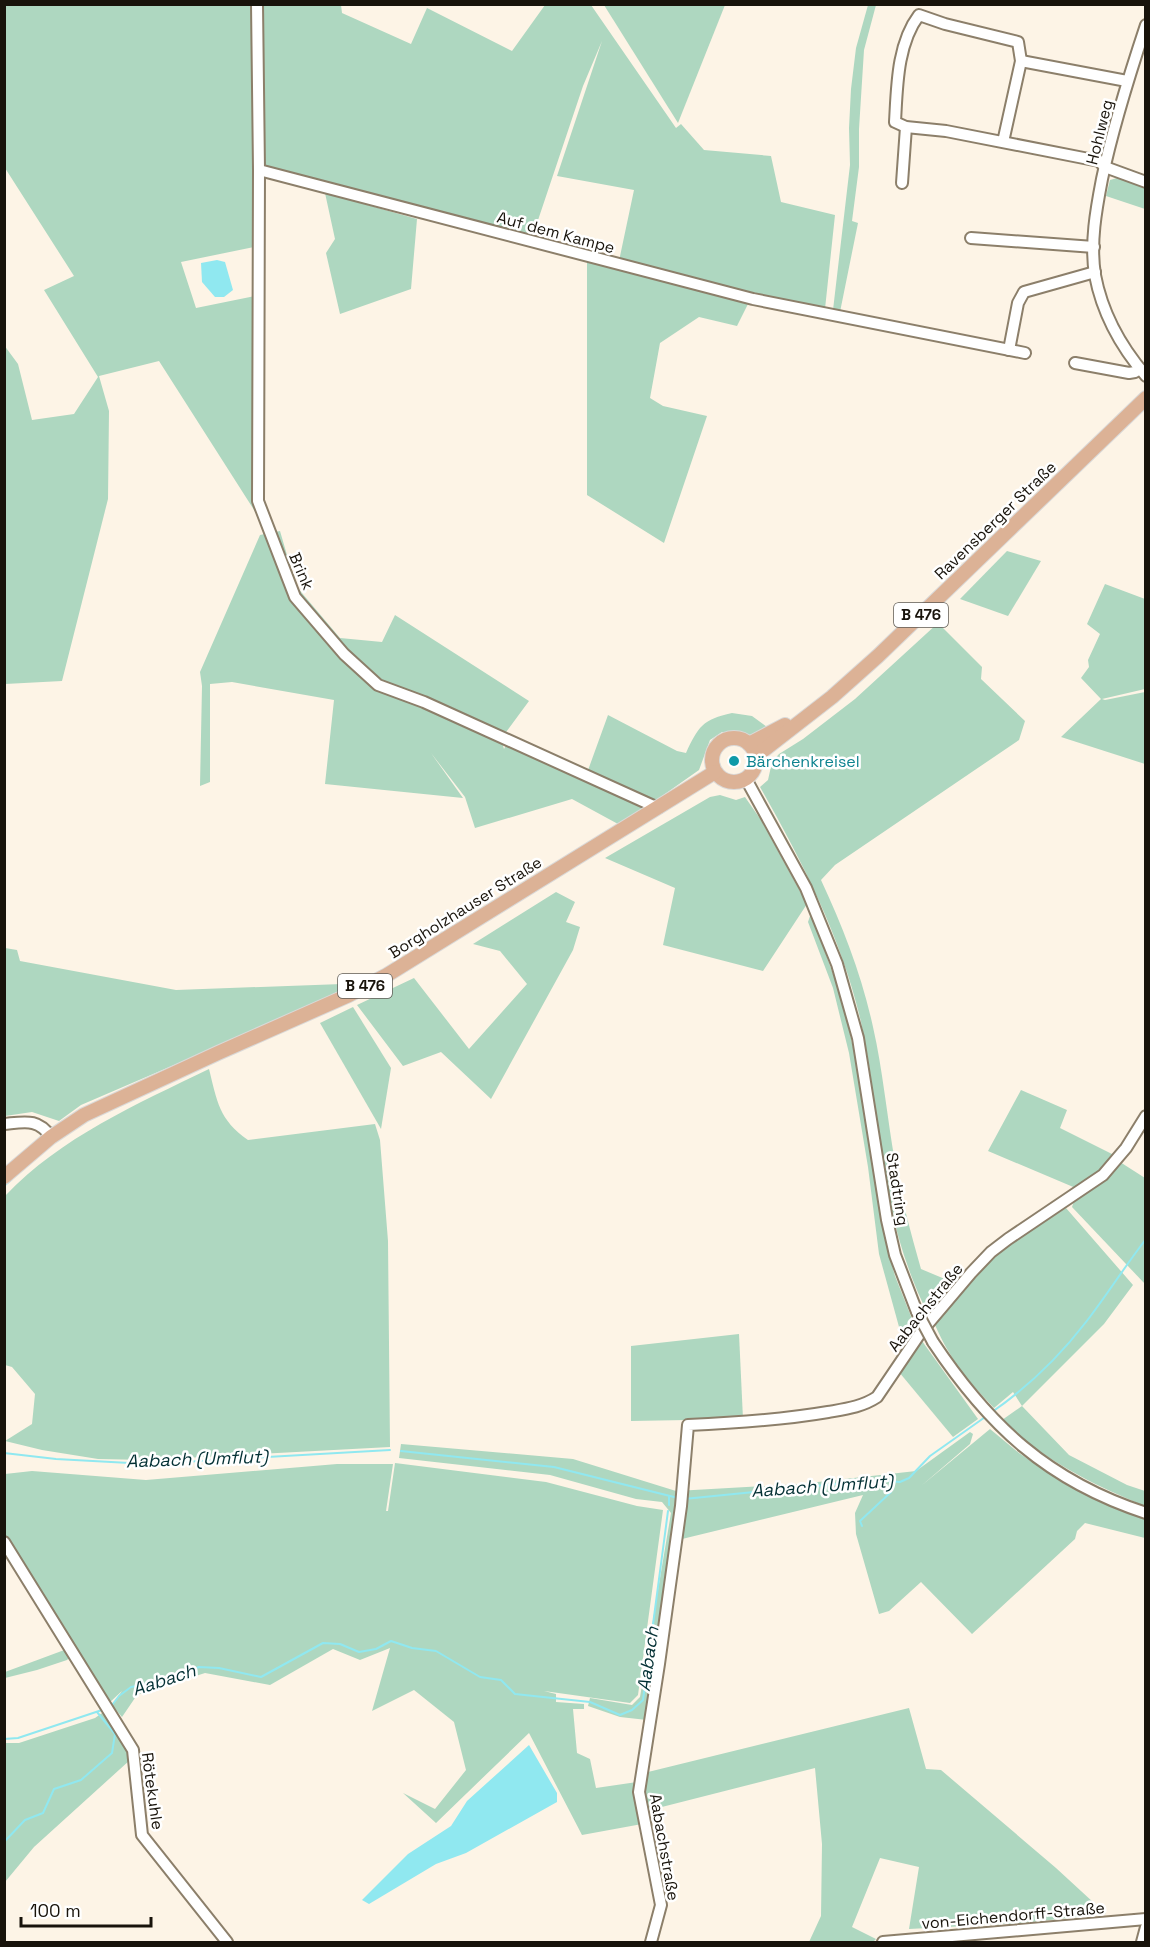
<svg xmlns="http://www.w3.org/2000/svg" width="1150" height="1947" font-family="'Space Grotesk',sans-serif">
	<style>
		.green { fill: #aed7c0 }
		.water { fill: #90e8f0 }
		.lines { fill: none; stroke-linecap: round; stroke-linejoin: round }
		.stream { stroke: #90e8f0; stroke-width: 2 }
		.minor-casing { stroke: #8c7f6a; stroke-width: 14 }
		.major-casing { stroke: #dad9d8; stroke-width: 16 }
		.minor { stroke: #fff; stroke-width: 10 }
		.major { stroke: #dcb296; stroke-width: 14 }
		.minor-bridge-casing { stroke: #8c7f6a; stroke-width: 14; stroke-linecap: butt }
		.minor-bridge { stroke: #fff; stroke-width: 10 }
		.culture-dot { fill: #0f9aa8; stroke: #fff; stroke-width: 2 }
		.labels { text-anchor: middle; stroke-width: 5; stroke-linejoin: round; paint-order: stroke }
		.shield { fill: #fff; stroke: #5d5a54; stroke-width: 1.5 }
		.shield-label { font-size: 15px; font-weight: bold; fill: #18130b }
		.street-label { font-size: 16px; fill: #18130b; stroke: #fff }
		.culture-label { font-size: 16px; fill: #0d838f; stroke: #fff; text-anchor: start }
		.water-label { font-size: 18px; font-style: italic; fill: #033034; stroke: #fff }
	</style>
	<rect width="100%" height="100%" fill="#fdf4e6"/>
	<!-- green -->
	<g class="green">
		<polygon points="5,5 254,5 254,247 181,262 196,308 255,296 263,524 159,361 99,376 109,411 108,499 62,681 5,684 4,345 18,364 32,420 74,414 98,377 44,290 74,276 5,168"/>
		<polygon points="261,5 341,5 342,13 411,44 427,8 512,51 545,5 591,5 676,128 681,124 704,150 771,156 781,202 835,215 825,309 753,294 619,261 634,190 557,176 602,41 583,86 532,238 268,168 261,160"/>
		<polygon points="604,5 725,5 678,123"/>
		<polygon points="868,5 876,5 864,50 859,129 859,167 852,221 858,223 840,312 833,310 850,165 849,128 851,89 856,48"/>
		<polygon points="1117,178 1145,187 1145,209 1106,196 1110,180"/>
		<polygon points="325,193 417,219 411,289 340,314 326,253 335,239"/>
		<polygon points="587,260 747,300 748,304 737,326 699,317 660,343 650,398 663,406 707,416 664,543 587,495"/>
		<polygon points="280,531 296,586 340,638 382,642 395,615 529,701 501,739 504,749 507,743 621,796 643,809 618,824 572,799 475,828 465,797 431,753 463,798 325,784 334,700 232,682 210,684 210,782 200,786 202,686 200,672 260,535"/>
		<polygon points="1007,551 1041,561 1008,616 960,599"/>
		<polygon points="1105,584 1145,599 1145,689 1102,699 1105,700 1145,692 1145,764 1061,737 1101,699 1081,678 1089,667 1088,660 1100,634 1087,624"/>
		<path d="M938 623 982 667 981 679 1025 721 1019 740 835 865 821 880C843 927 862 976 873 1027 883 1071 887 1117 895 1162 901 1198 911 1233 921 1269L952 1282 928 1314C910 1278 898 1241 890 1202 877 1142 874 1081 861 1022 842 939 802 861 760 787L768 780 772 762 779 754 803 739 855 699Z"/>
		<path d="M732 713 752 716 767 727 751 736 737 732H722L710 740 699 770 655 801 587 773 608 715 677 751 686 753C698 727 703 719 732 713Z"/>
		<polygon points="720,795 736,800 745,797 761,820 807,904 763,971 663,945 675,888 605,858 710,797"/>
		<polygon points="556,892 575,902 566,922 580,927 573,950 491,1099 441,1052 403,1066 357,1005 414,978 469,1049 527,984 500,951 473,944"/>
		<polygon points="811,913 842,999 859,1074 885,1240 895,1276 916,1329 904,1345 879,1254 868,1167 849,1053 833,988 808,922"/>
		<polygon points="5,948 17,950 20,961 176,990 342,984 346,987 311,1006 81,1105 59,1121 32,1112 5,1116"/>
		<polygon points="353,1007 391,1068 381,1129 320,1023"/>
		<path d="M209 1069C217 1101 219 1120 248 1140L375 1124 380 1140 388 1241 390 1447 146 1460 98 1459 42 1450 5 1441 32 1424 35 1394 12 1367 5 1365V1196C61 1137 137 1104 209 1069Z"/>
		<polygon points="1021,1090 1067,1110 1060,1128 1112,1154 1114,1159 1078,1189 988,1151"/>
		<polygon points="1120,1162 1145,1178 1145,1284 1072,1207 1075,1198"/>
		<path d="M1066 1208 1133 1285 1104 1324 1022 1406 1069 1455 1127 1485 1145 1491V1506C1093 1485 1043 1460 1002 1420L1022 1406 1013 1392 994 1408C967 1380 951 1361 935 1325L995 1254Z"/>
		<polygon points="739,1334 743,1419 631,1421 631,1346"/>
		<polygon points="922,1341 978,1419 953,1437 899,1372"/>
		<polygon points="990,1429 1019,1453 1063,1483 1145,1518 1145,1538 1085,1523 1077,1531 1075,1539 972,1634 921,1582 889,1611 879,1614 856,1534 855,1513 863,1495 682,1539 647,1720 620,1717 588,1706 590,1698 632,1705 640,1697 671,1513 662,1502 636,1499 550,1475 399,1458 401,1444 573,1459 676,1491 800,1484 916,1471 970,1432 973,1434 970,1444 921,1486"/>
		<polygon points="395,1463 546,1482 637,1506 663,1510 638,1695 630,1703 544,1691 556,1694 556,1702 584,1704 584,1709 573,1709 577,1753 590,1759 596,1788 637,1782 642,1824 582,1835 529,1733 436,1823 403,1793 435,1809 466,1770 454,1722 414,1690 372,1711 390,1648 360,1660 333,1649 270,1685 205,1673 137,1695 122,1717 112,1705 122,1691 109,1703 5,1535 5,1474 32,1471 146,1480 337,1464 393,1464 386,1511 388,1511"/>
		<polygon points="67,1649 70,1657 67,1660 37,1670 5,1678 5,1672"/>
		<polygon points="909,1708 926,1769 941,1770 1056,1868 1106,1914 1022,1923 909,1929 919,1867 880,1858 852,1927 876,1939 873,1942 809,1942 821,1916 822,1844 815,1768 650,1810 645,1795 648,1772"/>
		<polygon points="105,1711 128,1749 130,1760 34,1847 5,1882 4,1743 19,1743 95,1718"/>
	</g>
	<!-- water -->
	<g class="water">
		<polygon points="217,260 225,262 233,290 224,297 215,297 202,282 201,263"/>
		<polygon points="529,1745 557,1793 557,1802 466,1853 436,1864 369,1904 362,1900 408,1854 451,1826 467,1801"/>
	</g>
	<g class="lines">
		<!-- stream -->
		<g class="stream">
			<polyline points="4,1186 12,1179"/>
			<path d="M992 1412C1028 1387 1059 1357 1086 1322 1107 1295 1125 1266 1146 1239"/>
			<polyline points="401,1451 554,1467 678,1498"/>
			<polyline points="4,1453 56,1459 148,1464 390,1450"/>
			<polyline points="684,1499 876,1480 900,1482 909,1478 930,1456 988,1415"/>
			<polyline points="669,1505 669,1497"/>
			<polyline points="862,1526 860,1521 891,1492 890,1481"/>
			<polyline points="112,1705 119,1696 131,1687 164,1681 199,1667 219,1668 261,1677 323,1643 340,1644 359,1652 376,1649 391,1641 412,1648 436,1651 480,1677 501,1680 515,1694 590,1702 620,1715 632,1710 643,1700 668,1511"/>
			<polyline points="4,1739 18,1738 102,1710"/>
			<polyline points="4,1842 25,1820 43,1813 54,1789 81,1780 112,1753 115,1734 97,1712"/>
		</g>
		<!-- minor casing -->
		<g class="minor-casing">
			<g id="minor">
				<polyline points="257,4 259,170 753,299 1025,353"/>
				<path d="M1146 25C1129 76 1113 127 1102 179 1096 210 1090 243 1095 275 1102 312 1121 347 1146 376"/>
				<polyline points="1021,61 1127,81"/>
				<path d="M1003 142 1021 61 1018 42 945 24 919 15C897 44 897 87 895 122L906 127 946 131 1099 161 1105 167 1146 182"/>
				<polyline points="259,170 258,501 295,597 344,654 378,685 424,702 658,808"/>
				<polyline points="902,183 906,127"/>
				<polyline points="971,238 1094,247"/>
				<polyline points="1009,350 1018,303 1024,292 1095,272"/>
				<polyline points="1075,363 1129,373 1135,372 1140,369"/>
				<polyline points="746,779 806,888 837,964 858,1038 887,1220 895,1255 917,1312"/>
				<path d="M4 1124C25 1122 38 1118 51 1137"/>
				<path d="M933 1342C989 1426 1048 1481 1146 1513"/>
				<polyline points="4,1542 133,1750 142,1835 227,1942"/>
				<path d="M651 1942 661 1905 639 1792 659 1664 681 1506 688 1425C735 1423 781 1420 828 1412 845 1409 862 1407 877 1397L921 1332 971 1273 991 1252 1008 1239 1103 1175 1126 1148 1146 1116"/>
				<polyline points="883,1942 1146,1919"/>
				<polyline points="1142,1942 1146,1927"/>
			</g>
		</g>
		<!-- major casing -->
		<g class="major-casing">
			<g id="major">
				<circle cx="734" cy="760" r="22"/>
				<polyline points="749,744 785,725"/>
				<polyline points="756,756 832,697 878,656 1146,398"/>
				<polyline points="4,1177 51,1137 84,1115 218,1053 349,995 387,975 715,772"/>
			</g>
		</g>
		<!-- minor -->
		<use href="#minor" class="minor"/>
		<!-- major -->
		<use href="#major" class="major"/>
		<!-- minor-bridge casing -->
		<g class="minor-bridge-casing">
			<polyline id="minor-bridge" points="917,1312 933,1342"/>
		</g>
		<!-- minor-bridge -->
		<use href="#minor-bridge" class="minor-bridge"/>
	</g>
	<!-- markers -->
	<circle class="culture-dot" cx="734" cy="761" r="6"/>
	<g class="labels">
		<!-- shield labels -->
		<g class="shield">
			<rect x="894" y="603" width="54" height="24" rx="4.5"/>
			<rect x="338" y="974" width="54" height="24" rx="4.5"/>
		</g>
		<g class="shield-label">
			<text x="921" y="620">B 476</text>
			<text x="365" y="991">B 476</text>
		</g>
		<!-- street labels -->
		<g class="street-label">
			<text transform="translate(1099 132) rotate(-76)" y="6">Hohlweg</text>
			<text transform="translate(556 232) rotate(15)" y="6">Auf dem Kampe</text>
			<text transform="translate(995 520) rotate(-44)" y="6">Ravensberger Straße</text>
			<text transform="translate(302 571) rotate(67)" y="6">Brink</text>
			<text transform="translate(465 907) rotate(-32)" y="6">Borgholzhauser Straße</text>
			<text transform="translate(898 1189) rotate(81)" y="6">Stadtring</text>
			<text transform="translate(925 1307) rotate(-51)" y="6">Aabachstraße</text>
			<text transform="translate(153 1791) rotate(82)" y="6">Rötekuhle</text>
			<text transform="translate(665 1847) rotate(80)" y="6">Aabachstraße</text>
			<text transform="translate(1013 1915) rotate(-5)" y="6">von-Eichendorff-Straße</text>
		</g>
		<!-- culture labels -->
		<g class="culture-label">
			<text x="746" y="767">Bärchenkreisel</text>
		</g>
		<!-- water labels -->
		<g class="water-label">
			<text transform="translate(197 1459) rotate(-2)" y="6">Aabach (Umflut)</text>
			<text transform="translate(822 1486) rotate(-4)" y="6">Aabach (Umflut)</text>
			<text transform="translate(648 1659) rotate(-82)" y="6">Aabach</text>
			<text transform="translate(164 1680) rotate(-18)" y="6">Aabach</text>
		</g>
	</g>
	<!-- border -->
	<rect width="1150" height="1947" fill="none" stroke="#18130b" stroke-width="12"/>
	<!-- scale -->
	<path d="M21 1917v9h130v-9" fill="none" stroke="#18130b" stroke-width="3"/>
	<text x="30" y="1917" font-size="18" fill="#18130b" stroke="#ffffff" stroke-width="4.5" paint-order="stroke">100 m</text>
</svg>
